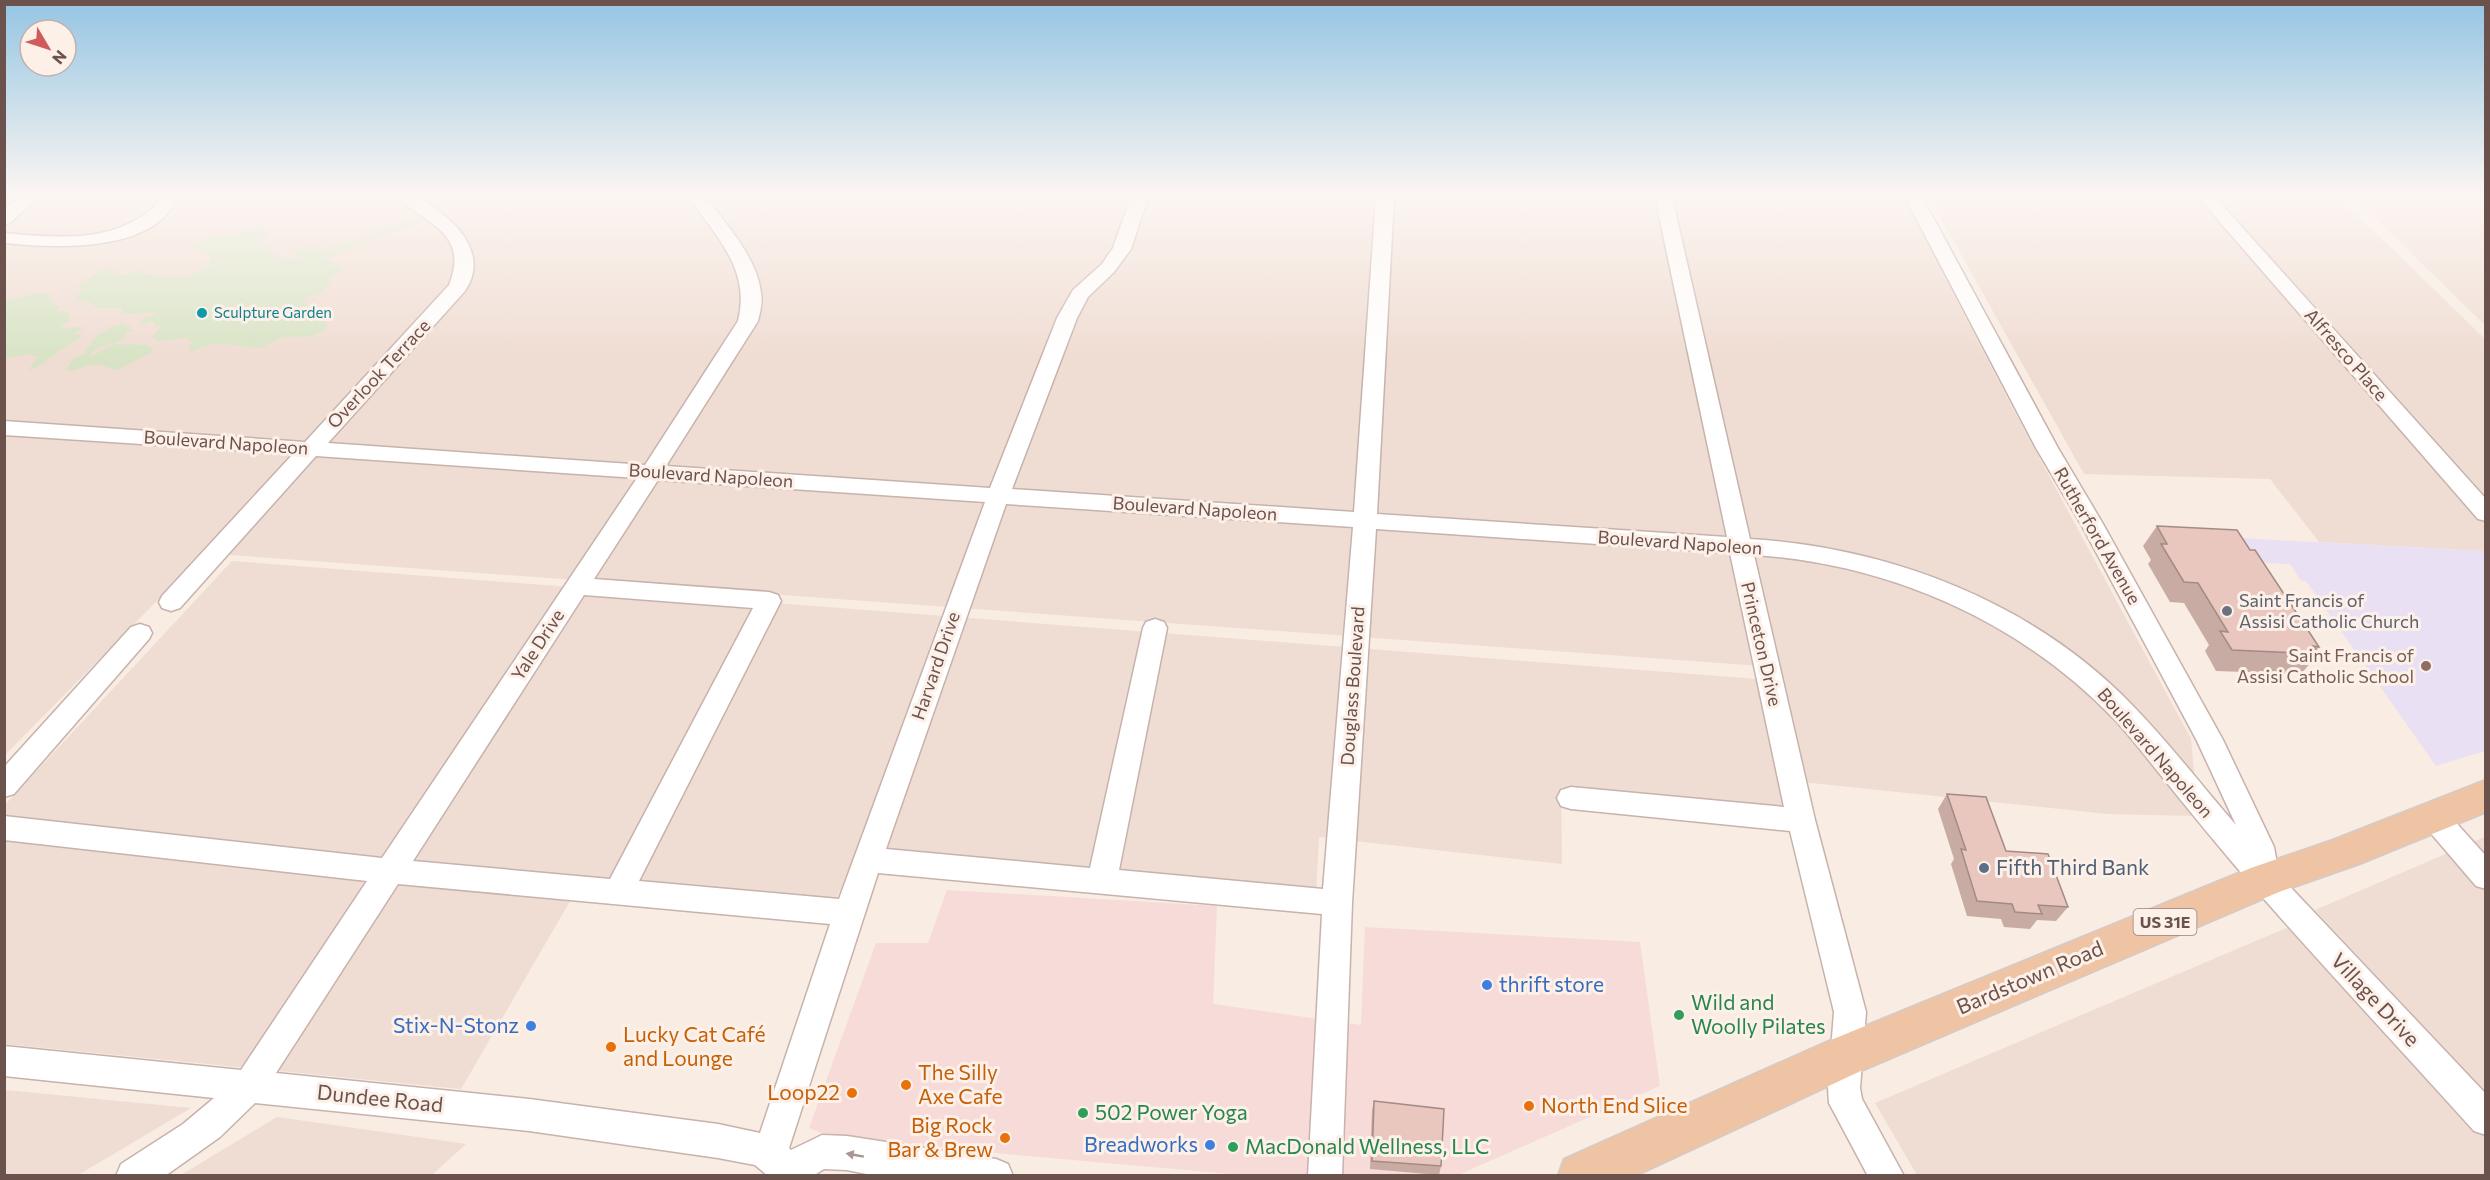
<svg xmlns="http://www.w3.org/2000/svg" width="2490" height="1180" font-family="Commissioner,sans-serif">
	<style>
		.residential { fill: #efdcd2 }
		.commercial { fill: #f7dbd8 }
		.education { fill: #e9e0f4 }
		.green { fill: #d7e3c4 }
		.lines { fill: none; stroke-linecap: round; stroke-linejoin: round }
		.minor-casing { stroke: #c7b2ac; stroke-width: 3 }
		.primary-casing { stroke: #d3cbca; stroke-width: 3 }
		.minor { fill: #fff; fill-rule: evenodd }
		.primary { fill: #eec4a4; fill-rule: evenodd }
		.wall { fill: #c8aba3 }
		.building { fill: #e9c7be; stroke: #a38b85; stroke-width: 1.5 }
		.oneway { fill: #a79794 }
		.culture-dot { fill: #0f9aa8; stroke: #fcf0e8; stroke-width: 2 }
		.worship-dot { fill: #6b7280; stroke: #fcf0e8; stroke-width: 2 }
		.education-dot { fill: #8d6e63; stroke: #fcf0e8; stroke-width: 2 }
		.service-dot { fill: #5c6f8a; stroke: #fcf0e8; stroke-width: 2 }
		.shop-dot { fill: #3f7fe0; stroke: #fcf0e8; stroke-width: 2 }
		.leisure-dot { fill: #2e9e5b; stroke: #fcf0e8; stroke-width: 2 }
		.food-dot { fill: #e8710a; stroke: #fcf0e8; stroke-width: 2 }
		.labels { text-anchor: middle; stroke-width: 6; stroke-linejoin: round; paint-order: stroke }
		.far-culture-label { font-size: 15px; fill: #0d838f; stroke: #fcf0e8; text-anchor: start }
		.shield { fill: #fcf0e8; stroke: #97817c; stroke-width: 1.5 }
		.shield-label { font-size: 16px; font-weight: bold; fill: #6c524d }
		.street-label { font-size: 18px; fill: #6c524d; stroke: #fcf0e8 }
		.worship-label { font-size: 18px; fill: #5b616d; stroke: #fcf0e8; text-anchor: start }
		.education-label { font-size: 18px; fill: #785e54; stroke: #fcf0e8; text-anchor: end }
		.near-service-label { font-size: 21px; fill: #4e5e75; stroke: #fcf0e8; text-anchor: start }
		.near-street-label { font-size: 21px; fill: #6c524d; stroke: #fcf0e8 }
		.near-shop-label { font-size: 21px; fill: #366cbe; stroke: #fcf0e8; text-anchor: end }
		.near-leisure-label { font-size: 21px; fill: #27864d; stroke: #fcf0e8; text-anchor: start }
		.near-food-label { font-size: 21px; fill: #c56008; stroke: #fcf0e8; text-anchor: start }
	</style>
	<rect width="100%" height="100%" fill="#f8ece3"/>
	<!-- residential -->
	<g class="residential">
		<polygon points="38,197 1903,197 2013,409 2191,739 2198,816 2108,814 1802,782 1775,667 204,553 5,755 5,222 28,207"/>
		<polygon points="1929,197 2340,198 2485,339 2485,551 2319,542 2270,479 2084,474"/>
		<polygon points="2353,197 2485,197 2485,325"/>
		<polygon points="232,561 1757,679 1789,811 1561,787 1562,864 1319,837 1316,894 857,856 833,905 580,884 461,1089 5,1044 4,806"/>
		<polygon points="2485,837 2485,1092 2315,910"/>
		<polygon points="2293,925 2485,1137 2485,1175 1917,1175 1875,1103"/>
		<polygon points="4,1090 5,1090 191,1108 78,1175 5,1175"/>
		<polygon points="277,1117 466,1144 432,1175 181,1175"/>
	</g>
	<!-- commercial -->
	<polygon class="commercial" points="947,890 1217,906 1213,1004 1361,1025 1365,927 1640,942 1660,1086 1456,1176 1242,1175 837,1139 809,1128 876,943 928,943"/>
	<!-- education -->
	<polygon class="education" points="2219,537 2485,551 2485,751 2436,766 2306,581 2301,581 2290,564 2235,561"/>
	<!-- green -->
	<g class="green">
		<path d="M417 218 422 222 366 241 324 260 335 262 334 265 343 267C340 274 332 273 328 279L330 284 319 294 304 298 307 304 306 307 280 317 282 319 306 314 330 316 326 320 327 327C312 343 297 333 279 339 273 341 265 348 258 348 236 346 212 339 191 352L189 349 192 342 186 338 158 341 152 337 162 326H155L153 321 145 324 139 321 159 312 123 314 121 308H96L92 303 76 299 83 289 76 286 105 268 116 269 119 274 124 275 140 271 154 276 184 277 209 267 210 255 197 249 202 240 265 227 267 235 262 244 272 253 283 257V260L299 258 293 253 296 249 315 246 322 251Z"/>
		<path d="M37 293 49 294 52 302 59 306 57 312 64 311 70 315V321L59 328 84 327 75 334 81 335 80 338C61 347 47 364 28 371L38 357 29 354 5 358V301Z"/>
		<path d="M125 323V326H131L130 329 133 331 126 332 125 339C112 347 98 342 89 357L115 344 148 345 153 350 151 353 117 370C109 369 103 364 93 365 85 366 77 370 69 371L66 369 74 358 88 352 84 350 92 344 91 341 97 338 94 336 108 330 110 327Z"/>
	</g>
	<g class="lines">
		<!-- minor casing -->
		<g class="minor-casing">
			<g id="minor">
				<polygon points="20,197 39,197 10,223 4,224 4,210"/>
				<path d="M160 197H177C155 254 53 248 4 243V233C51 237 100 243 141 217 149 211 157 206 160 197Z"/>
				<path d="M398 197C403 197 411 196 416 197 423 198 430 205 436 209 463 228 487 259 465 291L328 443 645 465 738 321C751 269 716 237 689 197H706C726 225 757 257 761 293 763 303 760 312 758 321L666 466 990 488 1057 318 1073 290 1102 264 1113 248 1131 197H1148L1131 249 1114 272 1088 297 1077 318 1012 489 1354 512 1376 197H1394L1377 514 1727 537 1655 197H1672L1750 539C1892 548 2035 603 2134 707 2170 744 2202 786 2236 825L2197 741 2081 524 2036 448 1905 197H1922L2058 448 2103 524 2223 740 2274 847 2279 875 2486 1094V1135L2474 1131C2401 1050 2327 971 2256 890 2221 850 2188 809 2155 768 2142 752 2129 735 2115 720 2020 621 1890 564 1754 555L1815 820 1866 1012 1860 1088 1862 1099 1904 1176H1868L1829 1103 1828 1088 1834 1012 1790 831 1571 809 1561 806 1557 798 1561 790 1571 787 1784 807 1730 553 1376 529 1352 903 1342 1176H1308L1322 914 878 873 789 1148 791 1150 822 1135 847 1136 996 1159 1008 1164 1013 1176H876L847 1170 824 1169 813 1176H768L755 1165 718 1158 529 1131 255 1103 220 1137 165 1176H116L121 1164 183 1124 214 1098 4 1076V1046L241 1070 367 881 4 840V816L382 858 637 478 316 456 180 608 171 611 162 608 159 602 162 596 293 454 4 435V421L305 442 449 285C464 247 447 232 416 212 410 207 402 203 398 197ZM658 480 985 502 839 899 639 881 781 601 778 595 769 592 594 579ZM1006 504 1353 527 1323 889 1119 870 1167 628 1164 622 1155 619 1146 622 1143 628 1090 868 886 849ZM584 595 753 608 610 879 413 861ZM398 884 830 924 760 1133 718 1124 529 1099 276 1073Z"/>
				<polygon points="2198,197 2215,197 2486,499 2486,521 2478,519"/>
				<polygon points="140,624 149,627 152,633 149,639 14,794 4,797 4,767 131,627"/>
				<polygon points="2432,803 2442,807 2486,856 2486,889 2476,886 2422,823 2418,815 2422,807"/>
			</g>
		</g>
		<!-- primary casing -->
		<g class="primary-casing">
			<polygon id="primary" points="2486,780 2486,812 2359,864 2279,892 1863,1070 1635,1176 1558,1176 1564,1159 1831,1040 2251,868 2333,840"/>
		</g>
		<!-- minor -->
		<use href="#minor" class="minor"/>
		<!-- primary -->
		<use href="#primary" class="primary"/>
	</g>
	<!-- wall -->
	<g class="wall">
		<polygon points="2157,526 2250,550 2319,647 2316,651 2318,654 2301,674 2216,671 2205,651 2209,645 2184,603 2170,602 2148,564 2151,560 2143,546"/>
		<polygon points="1947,794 2006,851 2068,907 2056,921 2037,920 2030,929 2004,927 2001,919 1967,916 1951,864 1954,859 1938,809"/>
		<polygon points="1374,1101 1441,1166 1439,1175 1370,1169 1372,1110"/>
	</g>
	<!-- building -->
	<g class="building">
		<polygon points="2157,526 2237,530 2250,550 2255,550 2319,647 2313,646 2318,654 2232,650 2220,631 2228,632 2198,583 2184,582 2161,544 2167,544"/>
		<polygon points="1947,794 1986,797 2006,851 2048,854 2068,907 2038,905 2042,914 2015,912 2012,904 1977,901 1961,849 1966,850"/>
		<polygon points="1374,1101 1444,1109 1441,1166 1372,1161"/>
	</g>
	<!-- one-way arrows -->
	<defs><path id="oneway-solid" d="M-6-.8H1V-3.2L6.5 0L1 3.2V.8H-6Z" transform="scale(1.5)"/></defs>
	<use class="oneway" href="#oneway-solid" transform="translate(855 1155) rotate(-170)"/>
	<!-- sky -->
	<linearGradient id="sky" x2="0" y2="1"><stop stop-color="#95c5e3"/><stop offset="0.54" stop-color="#fcf6f2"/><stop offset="1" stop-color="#fcf6f2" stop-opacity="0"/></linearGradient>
	<rect width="2490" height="362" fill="url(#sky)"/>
	<!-- markers -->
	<circle class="culture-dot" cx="202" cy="313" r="6"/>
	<circle class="worship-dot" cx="2227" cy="611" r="6"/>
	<circle class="education-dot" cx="2426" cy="666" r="6"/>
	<circle class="service-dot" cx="1984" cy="868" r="6"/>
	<g class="shop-dot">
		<circle cx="1487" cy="985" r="6"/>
		<circle cx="531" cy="1026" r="6"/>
		<circle cx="1210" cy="1145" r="6"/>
	</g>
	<g class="leisure-dot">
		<circle cx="1679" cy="1015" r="6"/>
		<circle cx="1083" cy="1113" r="6"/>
		<circle cx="1233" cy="1147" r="6"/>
	</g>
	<g class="food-dot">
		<circle cx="611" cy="1047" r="6"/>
		<circle cx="906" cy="1085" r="6"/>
		<circle cx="852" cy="1093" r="6"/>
		<circle cx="1529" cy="1106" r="6"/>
		<circle cx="1005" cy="1138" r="6"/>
	</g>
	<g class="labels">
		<!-- far-culture labels -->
		<g class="far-culture-label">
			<text x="214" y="318">Sculpture Garden</text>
		</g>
		<!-- shield labels -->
		<rect class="shield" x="2133.5" y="909" width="63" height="26" rx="4.5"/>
		<g class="shield-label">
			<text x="2165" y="928">US 31E</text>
		</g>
		<!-- street labels -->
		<g class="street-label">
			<text transform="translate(2346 355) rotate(49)" y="6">Alfresco Place</text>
			<text transform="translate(379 374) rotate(-47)" y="6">Overlook Terrace</text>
			<text transform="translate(226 443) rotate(4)" y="6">Boulevard Napoleon</text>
			<text transform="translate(711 476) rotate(4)" y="6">Boulevard Napoleon</text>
			<text transform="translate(1195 509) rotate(4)" y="6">Boulevard Napoleon</text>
			<text transform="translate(2097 536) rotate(60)" y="6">Rutherford Avenue</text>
			<text transform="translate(1680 543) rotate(4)" y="6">Boulevard Napoleon</text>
			<text transform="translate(1761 644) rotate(77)" y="6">Princeton Drive</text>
			<text transform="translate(538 645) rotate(-57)" y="6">Yale Drive</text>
			<text transform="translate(936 666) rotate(-71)" y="6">Harvard Drive</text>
			<text transform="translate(1353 686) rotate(-86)" y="6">Douglass Boulevard</text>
			<text transform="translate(2155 753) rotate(49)" y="6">Boulevard Napoleon</text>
		</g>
		<!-- worship labels -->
		<g class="worship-label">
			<text x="2239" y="607">Saint Francis of<tspan x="2239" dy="21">Assisi Catholic Church</tspan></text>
		</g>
		<!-- education labels -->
		<g class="education-label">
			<text x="2414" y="662">Saint Francis of<tspan x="2414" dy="21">Assisi Catholic School</tspan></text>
		</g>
		<!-- near-service labels -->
		<g class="near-service-label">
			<text x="1996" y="875">Fifth Third Bank</text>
		</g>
		<!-- near-street labels -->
		<g class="near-street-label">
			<text transform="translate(2030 978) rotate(-23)" y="7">Bardstown Road</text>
			<text transform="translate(2375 1000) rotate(47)" y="7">Village Drive</text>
			<text transform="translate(380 1099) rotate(6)" y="7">Dundee Road</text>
		</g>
		<!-- near-shop labels -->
		<g class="near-shop-label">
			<text x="1499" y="992" text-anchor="start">thrift store</text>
			<text x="519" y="1033">Stix-N-Stonz</text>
			<text x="1198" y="1152">Breadworks</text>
		</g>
		<!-- near-leisure labels -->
		<g class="near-leisure-label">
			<text x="1691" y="1010">Wild and<tspan x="1691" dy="24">Woolly Pilates</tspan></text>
			<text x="1095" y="1120">502 Power Yoga</text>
			<text x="1245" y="1154">MacDonald Wellness, LLC</text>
		</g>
		<!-- near-food labels -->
		<g class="near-food-label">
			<text x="623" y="1042">Lucky Cat Café<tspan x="623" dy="24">and Lounge</tspan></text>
			<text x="918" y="1080">The Silly<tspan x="918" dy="24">Axe Cafe</tspan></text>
			<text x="840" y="1100" text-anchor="end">Loop22</text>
			<text x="1541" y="1113">North End Slice</text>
			<text x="993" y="1133" text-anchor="end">Big Rock<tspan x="993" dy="24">Bar &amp; Brew</tspan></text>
		</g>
	</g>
	<!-- border -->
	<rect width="2490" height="1180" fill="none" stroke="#6c524d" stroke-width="12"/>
	<!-- north arrow -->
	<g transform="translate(48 48) rotate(129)"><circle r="28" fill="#fcf0e8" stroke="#c2b1aa" stroke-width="1.5"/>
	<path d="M0-4.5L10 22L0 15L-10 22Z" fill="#d15b58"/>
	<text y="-9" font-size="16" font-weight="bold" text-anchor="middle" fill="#6c524d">N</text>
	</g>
</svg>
